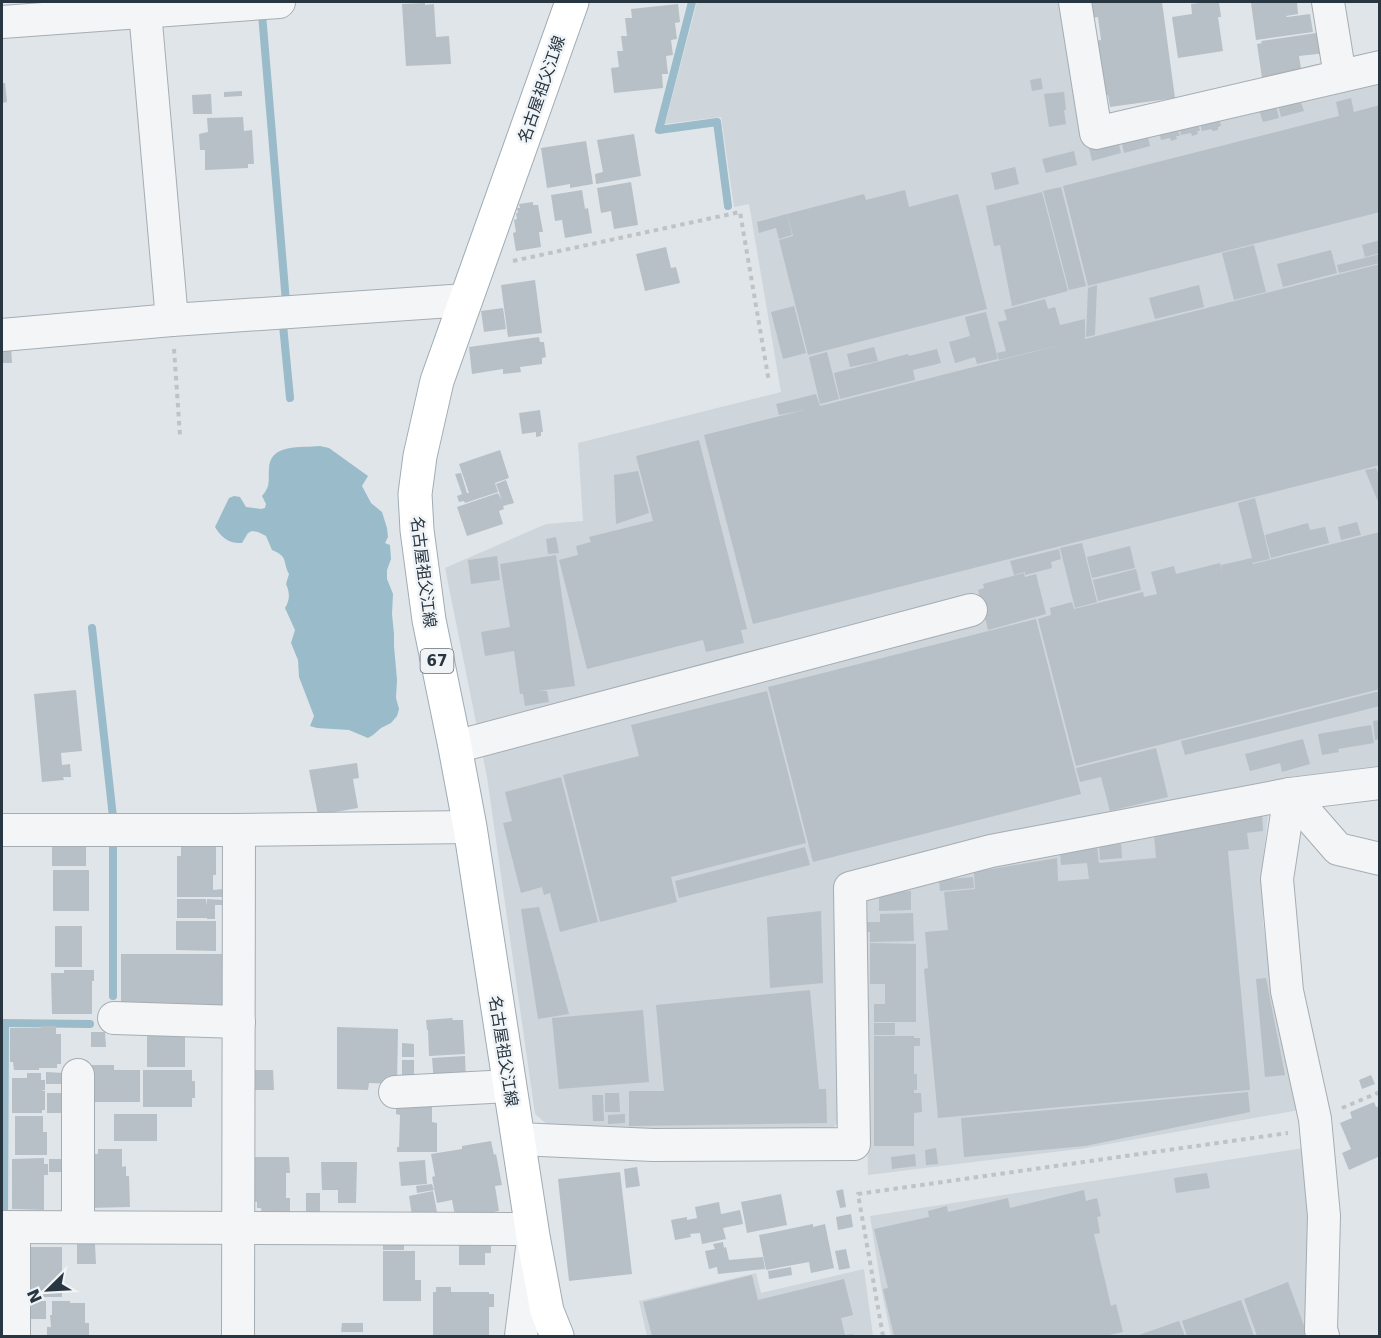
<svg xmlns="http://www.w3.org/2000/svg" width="1381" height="1338" font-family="'DejaVu Sans','Noto Sans JP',sans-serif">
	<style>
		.built { fill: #ced5db }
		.water { fill: #9abbca }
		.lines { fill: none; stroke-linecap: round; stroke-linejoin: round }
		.stream { stroke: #9abbca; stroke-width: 8 }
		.building { fill: #b7c0c6 }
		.minor-casing { stroke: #a5adb3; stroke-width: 34 }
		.major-casing { stroke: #9facb5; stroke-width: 35 }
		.path { stroke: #bec3c8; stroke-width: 4; stroke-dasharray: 4.5 4.5; stroke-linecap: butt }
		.minor { stroke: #f3f5f7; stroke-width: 32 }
		.major { stroke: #fff; stroke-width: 33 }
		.labels { text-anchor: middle; stroke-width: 5; stroke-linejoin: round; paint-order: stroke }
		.shield { fill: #f0f4f7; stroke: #646f78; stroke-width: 1.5 }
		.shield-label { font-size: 15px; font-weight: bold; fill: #283641 }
		.street-label { font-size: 16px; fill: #283641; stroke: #f0f4f7 }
	</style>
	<rect width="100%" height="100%" fill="#e0e5e9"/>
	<!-- built -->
	<g class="built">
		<polygon points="697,2 1068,2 1090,142 1379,76 1379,771 839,879 843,1116 829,1133 549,1126 535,1114 487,777 445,568 546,524 583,521 578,443 781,392 749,204 734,207 721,117 665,124"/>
		<polygon points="1269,808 1262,868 1263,921 1273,996 1299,1110 1086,1148 868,1175 862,897 976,868"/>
		<polygon points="1304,1148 1310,1204 1307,1336 891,1336 882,1292 870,1216"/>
		<polygon points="864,1269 873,1336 647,1336 639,1301 756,1273 761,1293"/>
	</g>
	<!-- water -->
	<path class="water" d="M320 446 329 448 368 476 362 486 371 503 382 512 387 528 388 537 385 543 390 545 391 559 387 570V579L393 594 392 614 394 634V646L397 680 396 698 399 709 397 716 391 723 381 728 373 735 368 738 349 730 317 728 310 726 314 716 299 677 298 660 291 643 295 630 285 608C290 600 290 593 286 584L289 574C282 561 289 557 272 550L266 536 258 532 252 531 248 533 242 543C229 544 221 537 215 527L229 498 234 496 240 497 246 507 261 509 265 508 266 504 262 496C271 485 268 482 269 469 269 443 302 448 320 446Z"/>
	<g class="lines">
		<!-- stream -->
		<g class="stream">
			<polyline points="692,2 659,130 717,122 728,206"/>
			<polyline points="262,14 286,302"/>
			<polyline points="283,325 290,398"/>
			<polyline points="92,628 113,817"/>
			<polyline points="113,842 113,996"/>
			<polyline points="2,1023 90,1024"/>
			<polyline points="4,1217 5,1023"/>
		</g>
	</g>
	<!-- building -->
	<g class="building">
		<polygon points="1085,2 1162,2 1175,98 1110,107 1108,95 1102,96 1094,41 1101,40 1098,17 1088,19"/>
		<polygon points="1207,2 1219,2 1221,17 1218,17 1223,51 1178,58 1172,17 1192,14 1191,4"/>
		<polygon points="1260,2 1297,2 1298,14 1286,16 1287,17 1310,14 1313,32 1256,40 1251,3"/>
		<polygon points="425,3 425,5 434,4 436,37 449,36 451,64 406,66 402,4"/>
		<polygon points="678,4 680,22 675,23 677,39 671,40 673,55 666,56 668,74 662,74 663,88 614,93 611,68 619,67 617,51 623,51 621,36 627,36 625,18 632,18 631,9"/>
		<polygon points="1323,32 1326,53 1299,56 1302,75 1267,80 1267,77 1262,78 1257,44 1262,43 1261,41"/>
		<polygon points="1041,78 1043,89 1032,91 1030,80"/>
		<polygon points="2,83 5,83 7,102 2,103"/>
		<polygon points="242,91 242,96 224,97 224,92"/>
		<polygon points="1064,92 1066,110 1064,110 1066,124 1049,127 1044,94"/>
		<polygon points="211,94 212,114 193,114 192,95"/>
		<polygon points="1351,98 1354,112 1380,105 1380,212 1088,286 1063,186 1339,116 1336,102"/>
		<polygon points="1300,100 1304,111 1281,117 1278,105"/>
		<polygon points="1276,106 1279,118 1263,122 1259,110"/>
		<polygon points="243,117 244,131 252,130 254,164 248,164 248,168 205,170 205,150 200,150 199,134 208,132 207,118"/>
		<polygon points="1219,118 1221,126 1218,127 1218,130 1212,131 1212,129 1202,131 1200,123"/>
		<polygon points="1198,122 1200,131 1197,131 1198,134 1192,136 1191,133 1181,135 1179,127"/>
		<polygon points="1177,127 1180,136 1176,136 1177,139 1171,141 1170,138 1161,140 1159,132"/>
		<polygon points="1147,133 1150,146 1124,153 1121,139"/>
		<polygon points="634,134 641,176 596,184 595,174 603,172 597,140"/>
		<polygon points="1118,140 1121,153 1092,161 1089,148"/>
		<polygon points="586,141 593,184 570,188 570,184 547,188 541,148"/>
		<polygon points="1074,151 1077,165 1046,173 1042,159"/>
		<polygon points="1015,167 1019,184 995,190 991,173"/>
		<polygon points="631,182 638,225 614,229 611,211 601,213 597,188"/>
		<polygon points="1061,187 1086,286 1069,290 1043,191"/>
		<polygon points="582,190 585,209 588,208 592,233 565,238 562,220 555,221 551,195"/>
		<polygon points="905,190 909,207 958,194 987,309 808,355 779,240 793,236 787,214 864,194 866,200"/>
		<polygon points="1042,192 1068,291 1012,306 1000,245 994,246 986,206"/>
		<polygon points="533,202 533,205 538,205 543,232 539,232 541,247 516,251 513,233 516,232 514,220 517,219 516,213 518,213 517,208 520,208 519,204"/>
		<polygon points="787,214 792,235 779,239 776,228 759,233 757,222"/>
		<polygon points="1380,240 1380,253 1365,257 1362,245"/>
		<polygon points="1254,245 1266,292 1234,300 1222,253"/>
		<polygon points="666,247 671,268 676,267 680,283 645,291 636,254"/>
		<polygon points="1331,250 1337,273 1283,287 1277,264"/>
		<polygon points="1380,254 1380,263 1339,273 1337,265"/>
		<polygon points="1380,264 1380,465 753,624 704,435 804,410 779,415 776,404 816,394 820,406 1064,344 999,360 997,353 1006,351 998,322 1007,320 1004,310 1045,299 1048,309 1055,307 1060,325 1052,327 1085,319 1085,339"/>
		<polygon points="535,280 542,333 508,337 501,285"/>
		<polygon points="1097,285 1095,335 1086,337 1088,288"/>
		<polygon points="1199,285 1204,307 1155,319 1149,298"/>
		<polygon points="794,306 806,353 783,359 771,312"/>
		<polygon points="503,308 506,329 484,332 481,311"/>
		<polygon points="986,312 998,359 977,364 975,357 955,363 949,342 970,336 965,317"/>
		<polygon points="539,337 540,342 544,342 546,357 542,358 542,364 520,367 521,372 503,374 503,369 472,374 469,347"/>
		<polygon points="11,347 12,363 2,363 2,348"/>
		<polygon points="874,347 878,361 850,367 847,354"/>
		<polygon points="937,349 941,363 913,370 915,380 840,399 834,373 908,354 909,356"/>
		<polygon points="827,352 839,399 820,404 809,357"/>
		<polygon points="540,410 543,432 541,432 541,436 536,437 536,432 522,434 519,413"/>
		<polygon points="699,440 747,629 741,630 744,643 706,652 703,640 587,669 559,560 578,555 576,546 591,542 589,537 653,521 636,456"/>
		<polygon points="500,450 509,478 495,483 498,492 465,503 464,501 459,502 457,496 462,494 455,474 461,473 467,493 469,493 459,464"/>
		<polygon points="1376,468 1380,477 1379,504 1365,470"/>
		<polygon points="638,471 649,513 616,524 614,475"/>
		<polygon points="506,480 514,503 503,506 504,509 499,511 503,524 467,536 457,507 498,493 502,500 496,484"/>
		<polygon points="1255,498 1270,559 1252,563 1253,564 1380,532 1380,689 1076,766 1038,619 1051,615 1050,608 1072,602 1074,609 1143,592 1144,597 1157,594 1151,572 1174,566 1176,574 1220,563 1222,572 1221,565 1252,558 1238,503"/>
		<polygon points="1357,522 1361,535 1341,540 1338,527"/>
		<polygon points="1308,523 1310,530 1325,527 1329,543 1271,558 1265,535"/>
		<polygon points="556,537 559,553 548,554 546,539"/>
		<polygon points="1082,543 1097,602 1075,608 1060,548"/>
		<polygon points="1130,546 1135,568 1092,578 1087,557"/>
		<polygon points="1059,549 1061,559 1051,562 1052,568 1025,575 1025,572 1014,575 1010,561"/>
		<polygon points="556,555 575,686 538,691 547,691 549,702 525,706 523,694 520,694 514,651 485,656 481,632 510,627 500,564"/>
		<polygon points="497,556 500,580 471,584 468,560"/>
		<polygon points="1136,569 1141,590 1098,601 1093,580"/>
		<polygon points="1024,573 1025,577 1036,574 1046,614 988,630 978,590 984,588 983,584"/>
		<polygon points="1036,619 1081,794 813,862 768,687"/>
		<polygon points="76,690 82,751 61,753 62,765 70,764 71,777 63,777 64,780 42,782 34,694"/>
		<polygon points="767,691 806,843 671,877 677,902 600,922 563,775 639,756 631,725"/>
		<polygon points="1380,691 1380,706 1185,755 1181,741"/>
		<polygon points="1380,720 1380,739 1375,740 1373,721"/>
		<polygon points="1371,725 1374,743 1338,749 1339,752 1322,755 1318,734"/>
		<polygon points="1303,739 1310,764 1282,772 1280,763 1250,771 1245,754"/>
		<polygon points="1156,748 1168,797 1110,811 1101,777 1080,782 1076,768"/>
		<polygon points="357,763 359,778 353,779 358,808 318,815 309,770"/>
		<polygon points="561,777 598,922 560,932 550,893 544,895 542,887 521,893 503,823 512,821 505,792"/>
		<polygon points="1262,813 1263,831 1247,833 1249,849 1228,851 1250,1090 938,1118 924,969 928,968 925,932 948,930 944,892 975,889 974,872 1057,858 1058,881 1089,879 1087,863 1061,865 1060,854 1097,846 1099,863 1156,858 1154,835"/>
		<rect x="52" y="842" width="34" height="24"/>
		<polygon points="216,843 216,875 213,875 213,890 223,889 223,897 177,897 177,856 181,856 181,845"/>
		<polygon points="1121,844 1122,858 1100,860 1099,845"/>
		<polygon points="805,847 810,865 679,898 675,881"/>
		<rect x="53" y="870" width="36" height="41"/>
		<polygon points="973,877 974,888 940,891 939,880"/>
		<polygon points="911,891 911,910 879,911 879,898 895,892"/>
		<polygon points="177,899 206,899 207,906 207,899 223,900 223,905 215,905 215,919 207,919 207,918 177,918"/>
		<polygon points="539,907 569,1014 538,1019 521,909"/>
		<polygon points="821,911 823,983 770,988 767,917"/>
		<polygon points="913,913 914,941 870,942 870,932 866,932 865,922 880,922 880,914"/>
		<polygon points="176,921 216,921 216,951 176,950"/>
		<rect x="55" y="926" width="27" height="41"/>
		<polygon points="870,943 916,944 916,1022 874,1022 874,1004 885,1004 885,984 870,984"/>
		<polygon points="121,954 222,954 222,1005 177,1005 121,1011"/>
		<polygon points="64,970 94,970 94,981 92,981 92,1014 52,1014 51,973 64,973"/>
		<polygon points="1266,978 1285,1075 1265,1077 1256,979"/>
		<polygon points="810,990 819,1089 826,1089 827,1123 629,1126 629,1091 664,1091 656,1005"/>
		<polygon points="643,1010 649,1082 559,1089 552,1018"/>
		<polygon points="453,1018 452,1020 463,1020 465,1054 429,1056 428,1030 427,1030 426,1020"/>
		<rect x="874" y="1023" width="21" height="12"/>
		<polygon points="41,1026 56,1026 56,1034 61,1034 61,1064 57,1064 57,1068 39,1068 39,1070 14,1070 13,1062 10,1062 10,1028 41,1028"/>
		<polygon points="337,1027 398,1029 397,1084 369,1083 368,1090 337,1089"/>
		<rect x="147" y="1029" width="38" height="38"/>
		<polygon points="91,1032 105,1032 106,1047 91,1047"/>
		<polygon points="874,1036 914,1036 914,1038 920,1038 920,1046 914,1046 914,1074 917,1074 917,1090 914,1090 914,1093 921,1093 922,1112 914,1113 914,1146 874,1146"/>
		<polygon points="402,1043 414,1044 414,1057 402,1057"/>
		<polygon points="465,1056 466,1082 434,1084 432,1058"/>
		<rect x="402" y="1060" width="12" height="22"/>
		<polygon points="88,1065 114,1065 114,1070 140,1070 140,1102 88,1102"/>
		<polygon points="143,1070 192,1070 192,1081 195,1081 195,1098 192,1098 192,1107 143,1107"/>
		<polygon points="249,1070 273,1070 274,1090 249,1090"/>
		<polygon points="46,1072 65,1073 65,1084 46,1084"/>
		<polygon points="27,1073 41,1073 41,1080 45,1080 45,1090 41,1090 45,1091 45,1110 42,1110 42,1113 12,1113 12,1078 27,1078"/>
		<polygon points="1371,1075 1375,1084 1362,1089 1359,1080"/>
		<polygon points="1248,1092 1250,1112 1085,1146 964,1157 961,1118"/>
		<rect x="47" y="1093" width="20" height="20"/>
		<polygon points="605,1093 619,1093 620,1112 605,1112"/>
		<polygon points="592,1095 603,1095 604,1121 593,1121"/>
		<polygon points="396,1097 432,1098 432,1122 437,1123 437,1152 397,1152 397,1147 399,1147 400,1115 396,1114"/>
		<polygon points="1374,1102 1376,1107 1380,1106 1380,1156 1349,1170 1342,1153 1351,1149 1340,1123 1352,1118 1350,1112"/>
		<rect x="114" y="1114" width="43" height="27"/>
		<polygon points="625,1114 625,1123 608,1124 608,1115"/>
		<polygon points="15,1116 43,1116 43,1132 47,1132 47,1155 15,1155"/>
		<polygon points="491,1141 494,1155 496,1154 502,1185 495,1186 499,1211 467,1217 455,1216 452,1200 437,1203 432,1177 435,1176 431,1154 462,1149 462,1146"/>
		<polygon points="936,1148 938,1164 926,1165 925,1150"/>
		<polygon points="98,1149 122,1149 122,1167 126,1166 126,1176 129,1176 130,1207 88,1208 88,1153 98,1154"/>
		<polygon points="915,1154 916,1166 892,1169 891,1157"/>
		<polygon points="253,1157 289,1157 290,1173 286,1173 286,1198 290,1198 290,1215 262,1215 261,1208 257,1208 257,1202 253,1202"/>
		<polygon points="44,1158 44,1164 48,1164 48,1175 44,1175 44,1210 12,1209 12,1159"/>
		<polygon points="49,1159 67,1159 66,1172 49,1172"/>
		<polygon points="425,1160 427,1184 401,1186 399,1162"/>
		<polygon points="321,1162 357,1162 356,1203 338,1203 338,1190 322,1190"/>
		<polygon points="637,1167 640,1186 626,1188 624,1169"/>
		<polygon points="620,1172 632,1274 569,1281 558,1179"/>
		<polygon points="1207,1173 1210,1188 1176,1193 1174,1178"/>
		<polygon points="432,1184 434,1190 417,1193 416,1186"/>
		<polygon points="843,1189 846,1207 840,1208 836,1191"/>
		<polygon points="1084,1190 1086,1201 1097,1198 1101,1216 1097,1217 1100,1233 1094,1234 1111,1306 1116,1304 1123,1332 1105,1336 894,1336 883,1289 888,1288 874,1229 929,1217 928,1211 947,1206 948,1212 1008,1198 1010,1208"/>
		<polygon points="433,1191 437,1212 412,1216 409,1196"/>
		<rect x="306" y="1193" width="14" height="20"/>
		<polygon points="781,1194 787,1225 747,1233 741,1202"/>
		<polygon points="719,1202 721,1214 740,1210 743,1224 723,1228 726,1239 702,1244 700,1233 690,1234 691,1237 675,1240 671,1220 687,1217 687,1220 697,1218 695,1207"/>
		<polygon points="851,1214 853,1227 838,1230 836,1217"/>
		<polygon points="813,1224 813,1227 825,1224 834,1268 811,1273 809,1262 766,1270 759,1235"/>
		<polygon points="383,1240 404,1241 404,1250 383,1250"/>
		<polygon points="723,1242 724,1248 726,1247 729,1260 763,1257 765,1269 718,1274 717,1267 709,1269 705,1251 715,1249 713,1244"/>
		<polygon points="77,1244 95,1244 96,1264 77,1264"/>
		<polygon points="459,1244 491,1244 491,1253 485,1253 485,1265 459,1265"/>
		<polygon points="30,1247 62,1247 62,1297 31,1297"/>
		<polygon points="846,1249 850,1268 839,1270 835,1251"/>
		<polygon points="383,1251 415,1251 415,1280 421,1280 421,1301 383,1301"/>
		<polygon points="791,1267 792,1275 769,1279 768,1271"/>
		<polygon points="752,1275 758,1300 844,1279 853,1315 841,1318 845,1335 853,1334 854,1336 652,1336 643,1302"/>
		<polygon points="1288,1282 1306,1331 1304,1336 1257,1336 1244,1299"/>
		<polygon points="436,1287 451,1287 451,1292 489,1292 489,1294 494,1294 494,1307 489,1307 489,1336 433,1336 433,1292 436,1292"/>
		<polygon points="1241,1300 1254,1336 1187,1336 1182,1321"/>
		<rect x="23" y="1301" width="23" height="18"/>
		<polygon points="52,1301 70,1301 70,1303 85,1303 85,1323 89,1323 89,1336 47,1336 47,1327 51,1327 50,1315 52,1315"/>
		<polygon points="1179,1321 1185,1336 1136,1336"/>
		<polygon points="342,1323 363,1323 363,1332 341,1332"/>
	</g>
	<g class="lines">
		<!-- minor casing -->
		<g class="minor-casing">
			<g id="minor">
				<polyline points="1075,2 1096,133 1380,67"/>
				<polyline points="1328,2 1340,76"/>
				<polyline points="145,11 172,320"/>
				<polyline points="2,22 279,2"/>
				<polyline points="2,335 172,320 466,300"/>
				<polyline points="455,747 971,610"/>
				<polyline points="2,830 237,830 470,827"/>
				<polyline points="114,1018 239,1022"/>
				<polyline points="395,1092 510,1086"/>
				<polyline points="518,1139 653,1145 854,1144 850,888 991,851 1290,794 1338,849 1380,859"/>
				<polyline points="2,1227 532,1229"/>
				<polyline points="14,1227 14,1336"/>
				<polyline points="78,1227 78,1075"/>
				<polyline points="238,1336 239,830"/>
				<polyline points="521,1336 532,1248"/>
				<polyline points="1323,1336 1321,1330 1324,1216 1315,1119 1287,991 1277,879 1290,794 1380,783"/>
			</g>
		</g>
		<!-- major casing -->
		<g class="major-casing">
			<polyline id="major" points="557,1336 547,1311 533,1236 470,827 455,747 429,620 417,530 415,494 420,456 437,381 572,2"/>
		</g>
		<!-- path -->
		<g class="path">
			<polyline points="513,261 740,212 769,382"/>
			<polyline points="174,349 180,435"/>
			<polyline points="1342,1108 1380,1092"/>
			<polyline points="883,1336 858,1194 1288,1133"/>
		</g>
		<!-- minor -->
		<use href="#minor" class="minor"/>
		<!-- major -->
		<use href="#major" class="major"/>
	</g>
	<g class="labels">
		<!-- shield labels -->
		<rect class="shield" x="420.5" y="649" width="33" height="24" rx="4.5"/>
		<g class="shield-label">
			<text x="437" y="666">67</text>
		</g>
		<!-- street labels -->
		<g class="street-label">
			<text transform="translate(541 89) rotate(-71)" y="6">名古屋祖父江線</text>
			<text transform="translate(424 572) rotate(83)" y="6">名古屋祖父江線</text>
			<text transform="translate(504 1051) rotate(81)" y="6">名古屋祖父江線</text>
		</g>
	</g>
	<!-- border -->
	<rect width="1381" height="1338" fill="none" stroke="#283641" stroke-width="6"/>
	<!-- north arrow -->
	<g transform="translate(48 1290) rotate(246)" stroke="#f0f4f7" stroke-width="4.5" paint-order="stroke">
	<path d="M0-4.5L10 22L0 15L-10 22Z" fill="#283641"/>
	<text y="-9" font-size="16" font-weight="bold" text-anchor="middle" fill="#283641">N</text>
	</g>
</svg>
